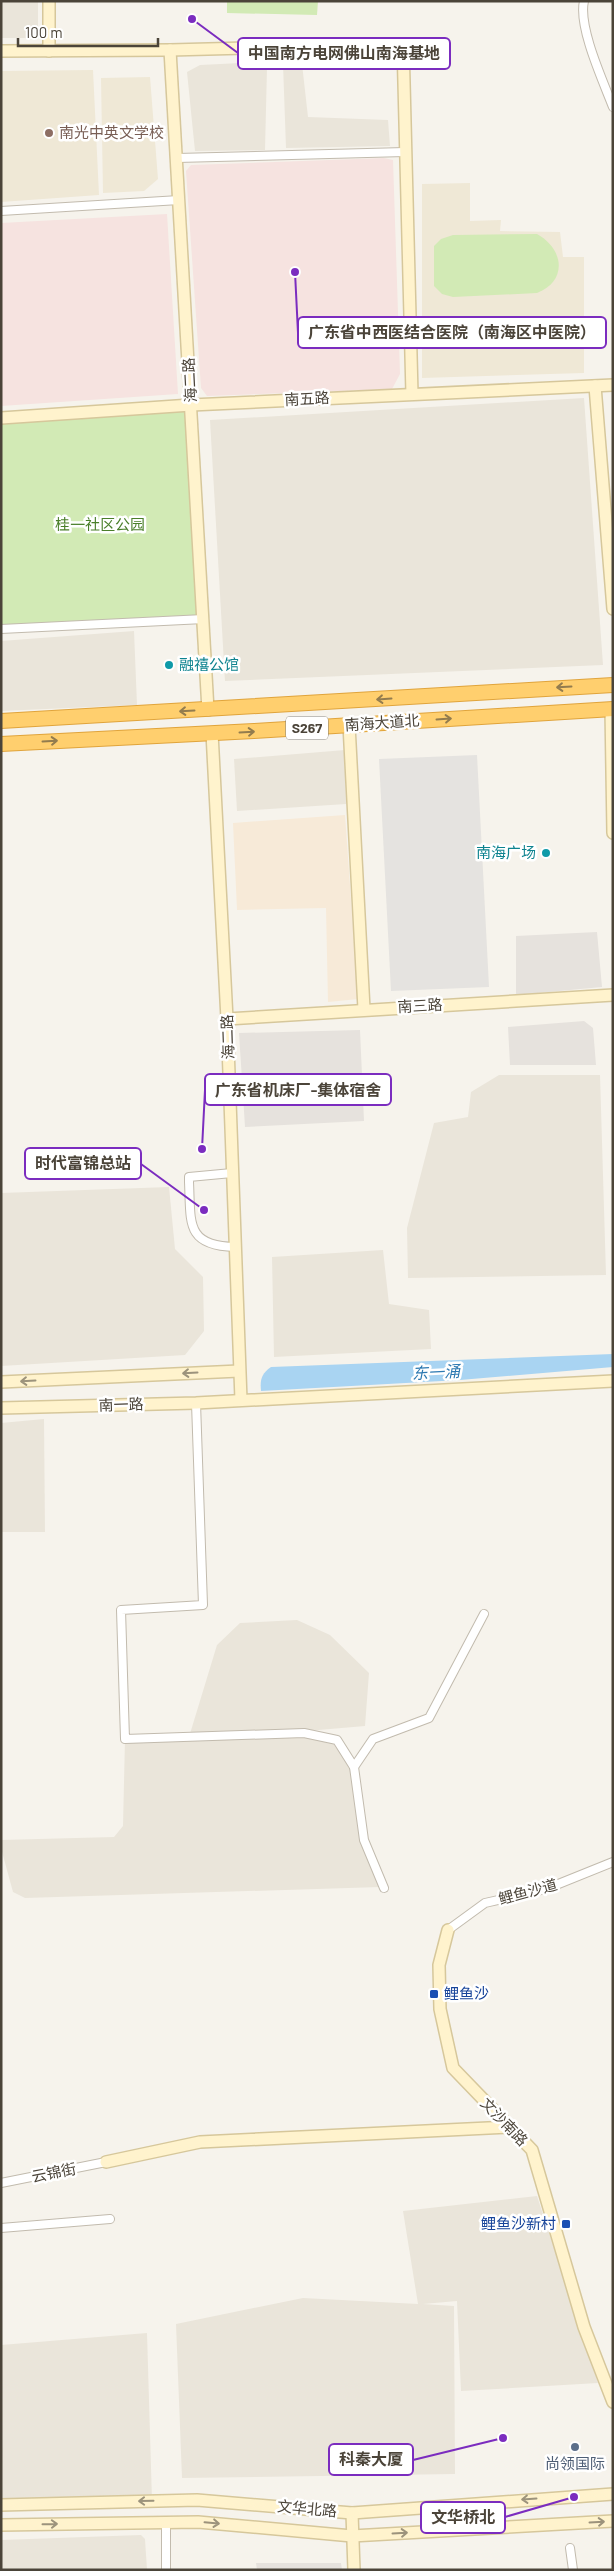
<svg xmlns="http://www.w3.org/2000/svg" width="614" height="2571" font-family="Barlow,'Noto Sans SC',sans-serif">
	<style>
		.residential { fill: #eae5da }
		.commercial { fill: #f7ead8 }
		.industrial { fill: #e6e2dd }
		.education { fill: #efe8d6 }
		.medical { fill: #f6e3e0 }
		.green { fill: #d2eab5 }
		.parking { fill: #e5e3e0 }
		.water { fill: #a9d4f2 }
		.lines { fill: none; stroke-linecap: round; stroke-linejoin: round }
		.street-casing { stroke: #c2bbae; stroke-width: 10 }
		.secondary-casing { stroke: #d6c79b; stroke-width: 14 }
		.highway-casing { stroke: #e0a43c; stroke-width: 16 }
		.street { stroke: #fff; stroke-width: 8 }
		.secondary { stroke: #fff3cd; stroke-width: 11 }
		.highway { stroke: #ffcf6e; stroke-width: 14 }
		.oneway { stroke: #937c4e }
		.oneway2 { stroke: #9c937c }
		.education-dot { fill: #8d6e63; stroke: #fff; stroke-width: 2 }
		.culture-dot { fill: #0f9aa8; stroke: #fff; stroke-width: 2 }
		.transit-dot { fill: #1a4fb4; stroke: #fff; stroke-width: 2 }
		.service-dot { fill: #5c6f8a; stroke: #fff; stroke-width: 2 }
		.labels { text-anchor: middle; stroke-width: 5; stroke-linejoin: round; paint-order: stroke }
		.shield { fill: #fff; stroke: #817c74; stroke-width: 1 }
		.shield-label { font-size: 14px; font-weight: bold; fill: #4b4439 }
		.education-label { font-size: 15px; fill: #785e54; stroke: #fff; text-anchor: start }
		.street-label { font-size: 15px; fill: #4b4439; stroke: #fff }
		.park-label { font-size: 15px; fill: #4a7f2a; stroke: #fff }
		.culture-label { font-size: 15px; fill: #0d838f; stroke: #fff; text-anchor: start }
		.transit-label { font-size: 15px; fill: #164399; stroke: #fff; text-anchor: start }
		.service-label { font-size: 15px; fill: #4e5e75; stroke: #fff }
		.water-label { font-size: 16px; font-style: italic; fill: #2e7ab2; stroke: #fff }
		.leader { fill: none; stroke: #7b2cbf; stroke-width: 2 }
		.callout-dot { fill: #7b2cbf; stroke: #fff; stroke-width: 2 }
		.callout { fill: #fff; stroke: #7b2cbf; stroke-width: 2 }
		.callout-label { font-size: 16px; text-anchor: middle; font-weight: bold; fill: #4b4439 }
	</style>
	<rect width="100%" height="100%" fill="#f6f3ec"/>
	<!-- residential -->
	<g class="residential">
		<rect x="1" y="1" width="37" height="37"/>
		<polygon points="263,62 267,68 265,150 195,151 187,72 200,65"/>
		<polygon points="283,64 302,64 308,117 388,120 390,146 286,148"/>
		<polygon points="584,398 603,665 225,681 210,420"/>
		<polygon points="134,631 137,705 1,711 1,641"/>
		<polygon points="345,750 346,804 237,811 234,759"/>
		<polygon points="499,1075 600,1075 606,1275 408,1278 407,1228 434,1123 468,1117 471,1092"/>
		<polygon points="169,1187 175,1249 203,1277 204,1331 185,1355 1,1366 1,1193"/>
		<polygon points="383,1250 389,1304 429,1310 431,1349 274,1357 272,1257"/>
		<polygon points="44,1419 45,1532 1,1532 1,1423"/>
		<polygon points="297,1620 330,1635 369,1673 365,1726 272,1734 304,1733 337,1740 354,1767 364,1840 380,1887 25,1898 13,1892 1,1848 1,1840 114,1837 123,1826 125,1739 189,1737 217,1645 240,1623"/>
		<polygon points="537,2196 598,2383 461,2391 457,2301 423,2304 454,2306 455,2474 182,2478 176,2324 303,2298 418,2304 403,2211"/>
		<polygon points="147,2333 152,2501 1,2505 1,2345"/>
		<polygon points="141,2535 145,2539 147,2570 1,2570 1,2540"/>
	</g>
	<!-- commercial -->
	<polygon class="commercial" points="345,815 358,999 328,1002 326,908 237,910 233,823"/>
	<!-- industrial -->
	<g class="industrial">
		<polygon points="597,932 602,987 516,995 516,936"/>
		<polygon points="584,1021 593,1028 596,1065 510,1065 508,1027"/>
		<polygon points="360,1030 364,1121 245,1127 239,1033"/>
		<polygon points="256,2563 341,2563 342,2570 257,2570"/>
	</g>
	<!-- education -->
	<g class="education">
		<polygon points="93,70 99,195 1,202 1,71"/>
		<polygon points="150,77 158,179 144,191 103,193 101,78"/>
		<polygon points="470,183 470,221 501,220 500,231 560,232 563,257 584,257 584,373 422,378 422,184"/>
	</g>
	<!-- medical -->
	<g class="medical">
		<polygon points="384,158 393,160 400,374 392,389 207,396 201,388 186,171 191,165"/>
		<polygon points="167,214 178,394 1,406 1,223"/>
	</g>
	<!-- green -->
	<g class="green">
		<polygon points="227,1 318,1 317,15 227,13"/>
		<path d="M537 234C564 249 568 281 537 293L453 297 442 294 434 286V246L441 239 453 235Z"/>
		<polygon points="191,405 204,619 1,629 1,418"/>
	</g>
	<!-- parking -->
	<polygon class="parking" points="477,755 489,987 391,991 379,759"/>
	<!-- water -->
	<path class="water" d="M613 1354V1367L460 1380 261 1391C260 1380 261 1374 271 1367Z"/>
	<g class="lines">
		<!-- street casing -->
		<g class="street-casing">
			<g id="street">
				<path d="M584 1C578 27 603 81 613 107"/>
				<polyline points="177,158 405,152"/>
				<polyline points="1,211 179,200"/>
				<polyline points="1,629 204,619"/>
				<path d="M232 1173 189 1177V1182C191 1222 185 1246 235 1247"/>
				<polyline points="196,1403 203,1605 121,1610 125,1739 304,1733 337,1740 354,1767 364,1840 384,1888"/>
				<polyline points="354,1767 373,1739 429,1718 484,1614"/>
				<polyline points="448,1930 485,1903 546,1889 613,1862"/>
				<polyline points="1,2183 106,2162"/>
				<polyline points="1,2228 110,2219"/>
				<polyline points="166,2523 166,2570"/>
				<polyline points="570,2548 573,2570"/>
			</g>
		</g>
		<!-- secondary casing -->
		<g class="secondary-casing">
			<g id="secondary">
				<polyline points="49,1 49,51"/>
				<polyline points="170,50 208,710"/>
				<polyline points="1,51 170,50 403,44 412,394"/>
				<polyline points="595,386 613,609"/>
				<polyline points="1,418 191,405 613,385"/>
				<polyline points="611,709 613,833"/>
				<polyline points="349,725 364,1009"/>
				<polyline points="212,733 227,1019 241,1400"/>
				<polyline points="227,1019 613,995"/>
				<polyline points="1,1382 239,1371"/>
				<polyline points="1,1408 196,1403 613,1381"/>
				<polyline points="448,1930 439,1965 440,2009 453,2068 532,2150 584,2327 613,2402"/>
				<polyline points="106,2162 200,2142 509,2127"/>
				<polyline points="1,2505 197,2500 352,2513 613,2494"/>
				<polyline points="352,2513 354,2570"/>
				<polyline points="1,2525 198,2522 352,2536 613,2521"/>
			</g>
		</g>
		<!-- highway casing -->
		<g class="highway-casing">
			<g id="highway">
				<polyline points="1,721 613,685"/>
				<polyline points="1,744 254,731 613,709"/>
			</g>
		</g>
		<!-- street -->
		<use href="#street" class="street"/>
		<!-- secondary -->
		<use href="#secondary" class="secondary"/>
		<!-- highway -->
		<use href="#highway" class="highway"/>
	</g>
	<!-- one-way arrows -->
	<defs><path id="oneway-shaft" d="M-6 0H5M1.5-3L5.5 0L1.5 3" fill="none" stroke-width="1.6" stroke-linecap="round" stroke-linejoin="round" transform="scale(1.25)"/></defs>
	<g class="oneway">
		<use href="#oneway-shaft" transform="translate(564 687) rotate(177)"/>
		<use href="#oneway-shaft" transform="translate(384 699) rotate(176)"/>
		<use href="#oneway-shaft" transform="translate(187 711) rotate(177)"/>
		<use href="#oneway-shaft" transform="translate(444 719) rotate(-4)"/>
		<use href="#oneway-shaft" transform="translate(247 732) rotate(-3)"/>
		<use href="#oneway-shaft" transform="translate(50 741) rotate(-3)"/>
	</g>
	<g class="oneway2">
		<use href="#oneway-shaft" transform="translate(190 1373) rotate(177)"/>
		<use href="#oneway-shaft" transform="translate(28 1381) rotate(177)"/>
		<use href="#oneway-shaft" transform="translate(529 2499) rotate(176)"/>
		<use href="#oneway-shaft" transform="translate(146 2501) rotate(179)"/>
		<use href="#oneway-shaft" transform="translate(597 2522) rotate(-3)"/>
		<use href="#oneway-shaft" transform="translate(212 2523) rotate(5)"/>
		<use href="#oneway-shaft" transform="translate(50 2524) rotate(-1)"/>
		<use href="#oneway-shaft" transform="translate(400 2533) rotate(-3)"/>
	</g>
	<!-- markers -->
	<circle class="education-dot" cx="49" cy="133" r="5"/>
	<g class="culture-dot">
		<circle cx="169" cy="665" r="5"/>
		<circle cx="546" cy="853" r="5"/>
	</g>
	<g class="transit-dot">
		<rect x="429" y="1989" width="10" height="10" rx="2.5"/>
		<rect x="561" y="2219" width="10" height="10" rx="2.5"/>
	</g>
	<circle class="service-dot" cx="575" cy="2447" r="5"/>
	<g class="labels">
		<!-- shield labels -->
		<rect class="shield" x="286" y="716.5" width="42" height="23" rx="4"/>
		<g class="shield-label">
			<text x="307" y="733">S267</text>
		</g>
		<!-- education labels -->
		<g class="education-label">
			<text x="59" y="138">南光中英文学校</text>
		</g>
		<!-- street labels -->
		<g class="street-label">
			<text transform="translate(190 380) rotate(-93)" y="5">海二路</text>
			<text transform="translate(307 399) rotate(-3)" y="5">南五路</text>
			<text transform="translate(382 723) rotate(-4)" y="5">南海大道北</text>
			<text transform="translate(420 1006) rotate(-3)" y="5">南三路</text>
			<text transform="translate(228 1037) rotate(-92)" y="5">海二路</text>
			<text transform="translate(121 1405) rotate(-2)" y="5">南一路</text>
			<text transform="translate(528 1892) rotate(-15)" y="5">鲤鱼沙道</text>
			<text transform="translate(504 2122) rotate(46)" y="5">文沙南路</text>
			<text transform="translate(54 2173) rotate(-11)" y="5">云锦街</text>
			<text transform="translate(307 2509) rotate(5)" y="5">文华北路</text>
		</g>
		<!-- park labels -->
		<g class="park-label">
			<text x="100" y="530">桂一社区公园</text>
		</g>
		<!-- culture labels -->
		<g class="culture-label">
			<text x="179" y="670">融禧公馆</text>
			<text x="536" y="858" text-anchor="end">南海广场</text>
		</g>
		<!-- transit labels -->
		<g class="transit-label">
			<text x="444" y="1999">鲤鱼沙</text>
			<text x="556" y="2229" text-anchor="end">鲤鱼沙新村</text>
		</g>
		<!-- service labels -->
		<g class="service-label">
			<text x="575" y="2469">尚领国际</text>
		</g>
		<!-- water labels -->
		<g class="water-label">
			<text transform="translate(436 1372) rotate(-3)" y="6">东一涌</text>
		</g>
	</g>
	<!-- callouts -->
	<path class="leader" d="M192 19L238 53M295 272L298 333M202 1149L205 1090M204 1210L141 1164M503 2438L413 2460M574 2497L505 2517"/>
	<g class="callout-dot">
		<circle cx="192" cy="19" r="5"/>
		<circle cx="295" cy="272" r="5"/>
		<circle cx="202" cy="1149" r="5"/>
		<circle cx="204" cy="1210" r="5"/>
		<circle cx="503" cy="2438" r="5"/>
		<circle cx="574" cy="2497" r="5"/>
	</g>
	<g class="callout">
		<rect x="238" y="38" width="212" height="31" rx="5"/>
		<rect x="298" y="317" width="308" height="31" rx="5"/>
		<rect x="205" y="1074" width="186" height="31" rx="5"/>
		<rect x="25" y="1148" width="116" height="31" rx="5"/>
		<rect x="329" y="2444" width="84" height="31" rx="5"/>
		<rect x="421" y="2502" width="84" height="31" rx="5"/>
	</g>
	<g class="callout-label">
		<text x="344" y="59">中国南方电网佛山南海基地</text>
		<text x="452" y="338">广东省中西医结合医院（南海区中医院）</text>
		<text x="298" y="1096">广东省机床厂-集体宿舍</text>
		<text x="83" y="1169">时代富锦总站</text>
		<text x="371" y="2465">科秦大厦</text>
		<text x="463" y="2523">文华桥北</text>
	</g>
	<!-- border -->
	<rect width="614" height="2571" fill="none" stroke="#4b4439" stroke-width="5"/>
	<!-- scale -->
	<path d="M18 38v8h140v-8" fill="none" stroke="#4b4439" stroke-width="2.5"/>
	<text x="25" y="38" font-size="15" fill="#4b4439" stroke="#ffffff" stroke-width="4" paint-order="stroke">100 m</text>
</svg>
